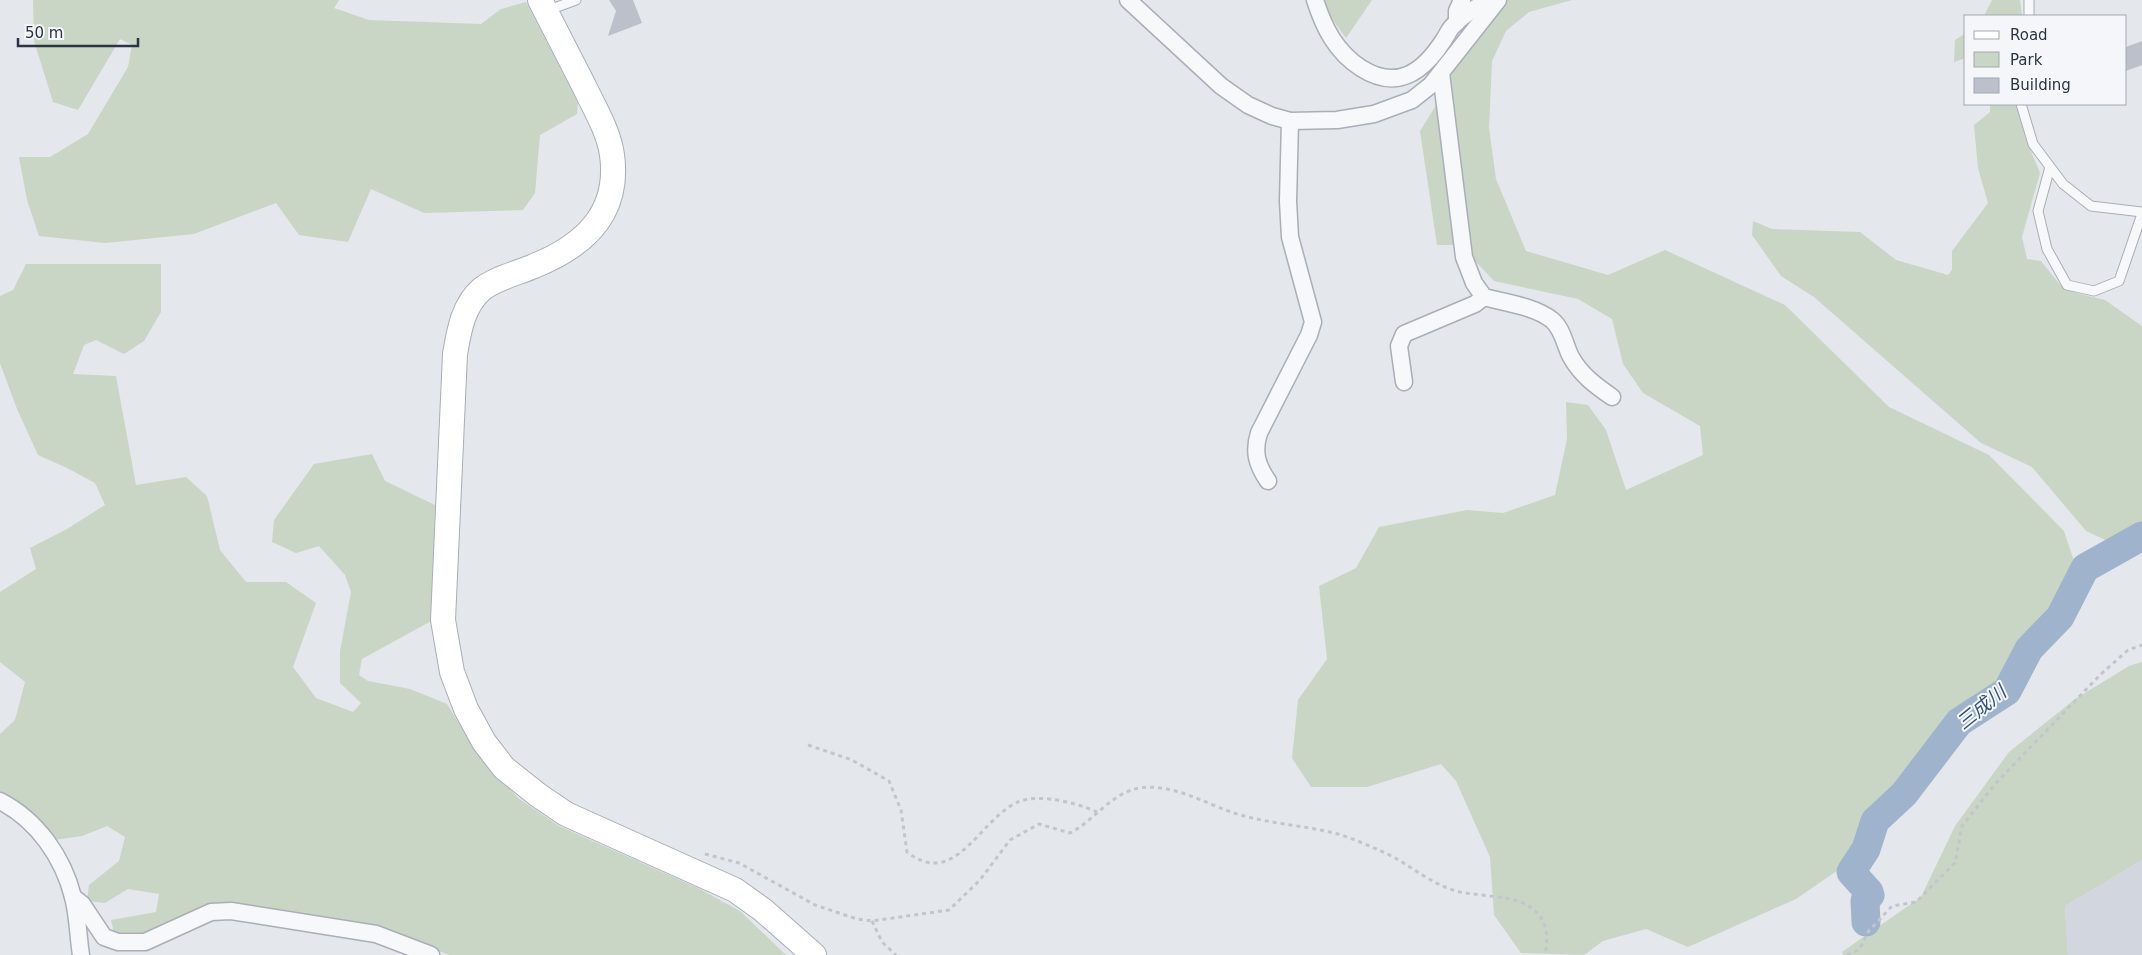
<svg xmlns="http://www.w3.org/2000/svg" width="2142" height="955" font-family="'DejaVu Sans','Noto Sans JP',sans-serif">
	<style>
		.built { fill: #d2d6de }
		.green { fill: #c9d6c5 }
		.lines { fill: none; stroke-linecap: round; stroke-linejoin: round }
		.river { stroke: #9fb4cc; stroke-width: 29 }
		.building { fill: #bbc0ca }
		.lane-casing { stroke: #a9aeb7; stroke-width: 11 }
		.street-casing { stroke: #a9aeb7; stroke-width: 19 }
		.secondary-casing { stroke: #a9aeb7; stroke-width: 26 }
		.path { stroke: #c2c5cb; stroke-width: 3; stroke-dasharray: 4 4; stroke-linecap: butt }
		.lane { stroke: #f7f8fa; stroke-width: 9 }
		.street { stroke: #f7f8fa; stroke-width: 16 }
		.secondary { stroke: #fff; stroke-width: 24 }
		.labels { text-anchor: middle; stroke-width: 4; stroke-linejoin: round; paint-order: stroke }
		.water-label { font-size: 19px; font-style: italic; fill: #34527a; stroke: #f4f6f9 }
	</style>
	<rect width="100%" height="100%" fill="#e4e7ec"/>
	<!-- built -->
	<polygon class="built" points="2142,860 2142,955 2068,955 2065,906"/>
	<!-- green -->
	<g class="green">
		<polygon points="33,0 339,0 334,8 369,20 481,24 501,9 526,2 578,103 577,114 540,135 535,193 523,210 424,213 371,189 348,242 299,235 276,203 194,234 105,243 39,236 27,200 19,157 50,157 88,134 128,67 132,45 120,39 78,110 53,102 34,41"/>
		<polygon points="1323,0 1372,0 1346,38 1327,12"/>
		<polygon points="1500,0 1572,0 1529,12 1506,31 1492,61 1489,128 1496,179 1526,251 1608,275 1665,250 1785,305 1889,407 1989,455 2064,531 2077,570 2067,607 2004,701 1880,797 1844,866 1796,899 1688,947 1646,929 1603,941 1584,955 1521,953 1494,915 1490,857 1456,781 1441,764 1367,787 1311,787 1292,758 1298,700 1327,659 1319,586 1356,568 1379,527 1467,510 1503,513 1555,495 1567,439 1566,402 1588,405 1606,430 1626,490 1703,455 1700,426 1643,393 1623,364 1612,319 1578,299 1494,281 1460,245 1437,245 1420,131 1445,91 1462,48"/>
		<polygon points="1992,0 2020,0 2022,16 1984,16"/>
		<polygon points="1966,33 1966,58 1954,62 1955,40"/>
		<polygon points="1990,104 2017,104 2025,137 2040,173 2022,237 2027,259 2041,261 2061,286 2076,293 2105,300 2142,326 2142,536 2118,546 2086,531 2032,467 1981,443 1814,297 1781,276 1752,235 1753,221 1772,229 1860,232 1896,260 1948,275 1952,270 1952,251 1988,203 1978,168 1974,125 1990,112"/>
		<polygon points="26,264 161,264 161,312 144,341 124,354 96,340 84,345 73,374 116,376 136,485 186,477 207,496 220,550 246,582 286,582 316,603 293,667 316,698 353,712 361,703 340,683 340,651 351,592 345,575 319,546 296,553 272,542 274,520 314,464 372,454 385,481 435,505 433,620 362,659 359,675 368,681 410,689 447,704 475,750 518,798 559,826 698,888 740,911 786,955 449,955 410,940 240,910 152,935 115,937 111,920 156,912 159,894 128,889 105,903 87,901 89,885 119,861 125,837 107,826 82,836 55,840 0,793 0,734 15,720 25,682 0,662 0,592 36,569 30,548 67,529 105,505 95,483 67,468 38,455 17,409 0,363 0,296 13,290"/>
		<polygon points="2142,662 2142,860 2065,906 2068,955 1843,955 1842,952 1921,897 1955,826 2009,752 2075,699 2129,666"/>
	</g>
	<g class="lines">
		<!-- river -->
		<polyline class="river" points="1866,922 1865,901 1870,895 1869,892 1851,872 1866,849 1875,821 1904,794 1959,722 2007,691 2029,649 2060,617 2085,568 2142,536"/>
	</g>
	<!-- building -->
	<g class="building">
		<polygon points="609,0 633,0 642,23 608,36 616,11"/>
		<polygon points="2142,41 2142,65 2126,71 2126,47"/>
	</g>
	<g class="lines">
		<!-- lane casing -->
		<g class="lane-casing">
			<g id="lane">
				<polyline points="2029,0 2029,16"/>
				<polyline points="546,11 576,0"/>
				<polyline points="2021,104 2033,144 2063,184 2091,206 2142,212"/>
				<polyline points="2050,167 2038,211 2047,249 2067,285 2094,291 2119,281 2142,214"/>
			</g>
		</g>
		<!-- street casing -->
		<g class="street-casing">
			<g id="street">
				<polyline points="1128,0 1221,86 1248,105 1272,116 1290,121 1337,120 1374,114 1412,100 1431,85 1498,0"/>
				<path d="M1315 0C1324 28 1336 52 1361 68 1397 91 1423 72 1443 41 1446 37 1448 32 1451 28 1461 16 1477 6 1492 0"/>
				<polyline points="1457,22 1457,11 1462,0"/>
				<path d="M1441 73 1464 257 1474 283 1484 297C1506 303 1534 306 1552 320 1563 329 1565 346 1571 357 1581 375 1596 386 1612 397"/>
				<polyline points="1404,382 1399,346 1404,334 1475,304 1484,297"/>
				<path d="M1268 481C1257 465 1253 452 1259 433L1309 335 1313 322 1290 237 1288 201 1290 121"/>
				<path d="M0 801C37 820 63 857 73 897 78 916 78 936 81 955"/>
				<polyline points="73,897 82,904 104,937 118,942 145,942 211,912 231,911 376,934 431,955"/>
			</g>
		</g>
		<!-- secondary casing -->
		<g class="secondary-casing">
			<path id="secondary" d="M540 0C555 29 570 59 585 88 595 109 609 132 612 155 620 213 584 246 534 266 518 273 496 278 482 289 463 305 459 331 455 354L443 620 452 672 466 709 484 742 504 768 538 795 566 814 735 890 763 910 814 955"/>
		</g>
		<!-- path -->
		<g class="path">
			<path d="M808 745 852 760 889 781 901 810 907 852C956 890 979 819 1018 802 1038 793 1078 803 1097 812"/>
			<path d="M705 854 739 863 815 905 857 919 872 921 949 910 980 880 1010 840 1039 824 1070 833C1094 821 1111 793 1139 788 1172 783 1204 803 1234 813 1268 824 1304 825 1338 834 1352 838 1367 845 1381 851 1405 861 1425 880 1450 889 1471 897 1506 894 1525 904 1547 916 1549 932 1545 955"/>
			<polyline points="872,921 882,942 896,955"/>
			<polyline points="1847,955 1859,950 1868,932 1892,906 1916,902 1955,863 1962,826 1996,783 2101,674 2128,650 2142,645"/>
		</g>
		<!-- lane -->
		<use href="#lane" class="lane"/>
		<!-- street -->
		<use href="#street" class="street"/>
		<!-- secondary -->
		<use href="#secondary" class="secondary"/>
	</g>
	<g class="labels">
		<!-- water labels -->
		<g class="water-label">
			<text transform="translate(1981 707) rotate(-39)" y="7">三成川</text>
		</g>
	</g>
	<!-- legend -->
	<rect x="1964" y="15" width="162" height="90" fill="#f4f6f9" stroke="#a4a8b1"/>
	<rect x="1974" y="31" width="25" height="8" fill="#ffffff" stroke="#a4a8b1"/>
	<text x="2010" y="40" font-size="15" fill="#2b3445">Road</text>
	<rect x="1974" y="52" width="25" height="15" fill="#c9d6c5" stroke="#a4a8b1"/>
	<text x="2010" y="65" font-size="15" fill="#2b3445">Park</text>
	<rect x="1974" y="78" width="25" height="15" fill="#bbc0ca" stroke="#a4a8b1"/>
	<text x="2010" y="90" font-size="15" fill="#2b3445">Building</text>
	<!-- scale -->
	<path d="M18 38v8h120v-8" fill="none" stroke="#2b3445" stroke-width="2.5"/>
	<text x="25" y="38" font-size="15" fill="#2b3445" stroke="#f4f6f9" stroke-width="4" paint-order="stroke">50 m</text>
</svg>
